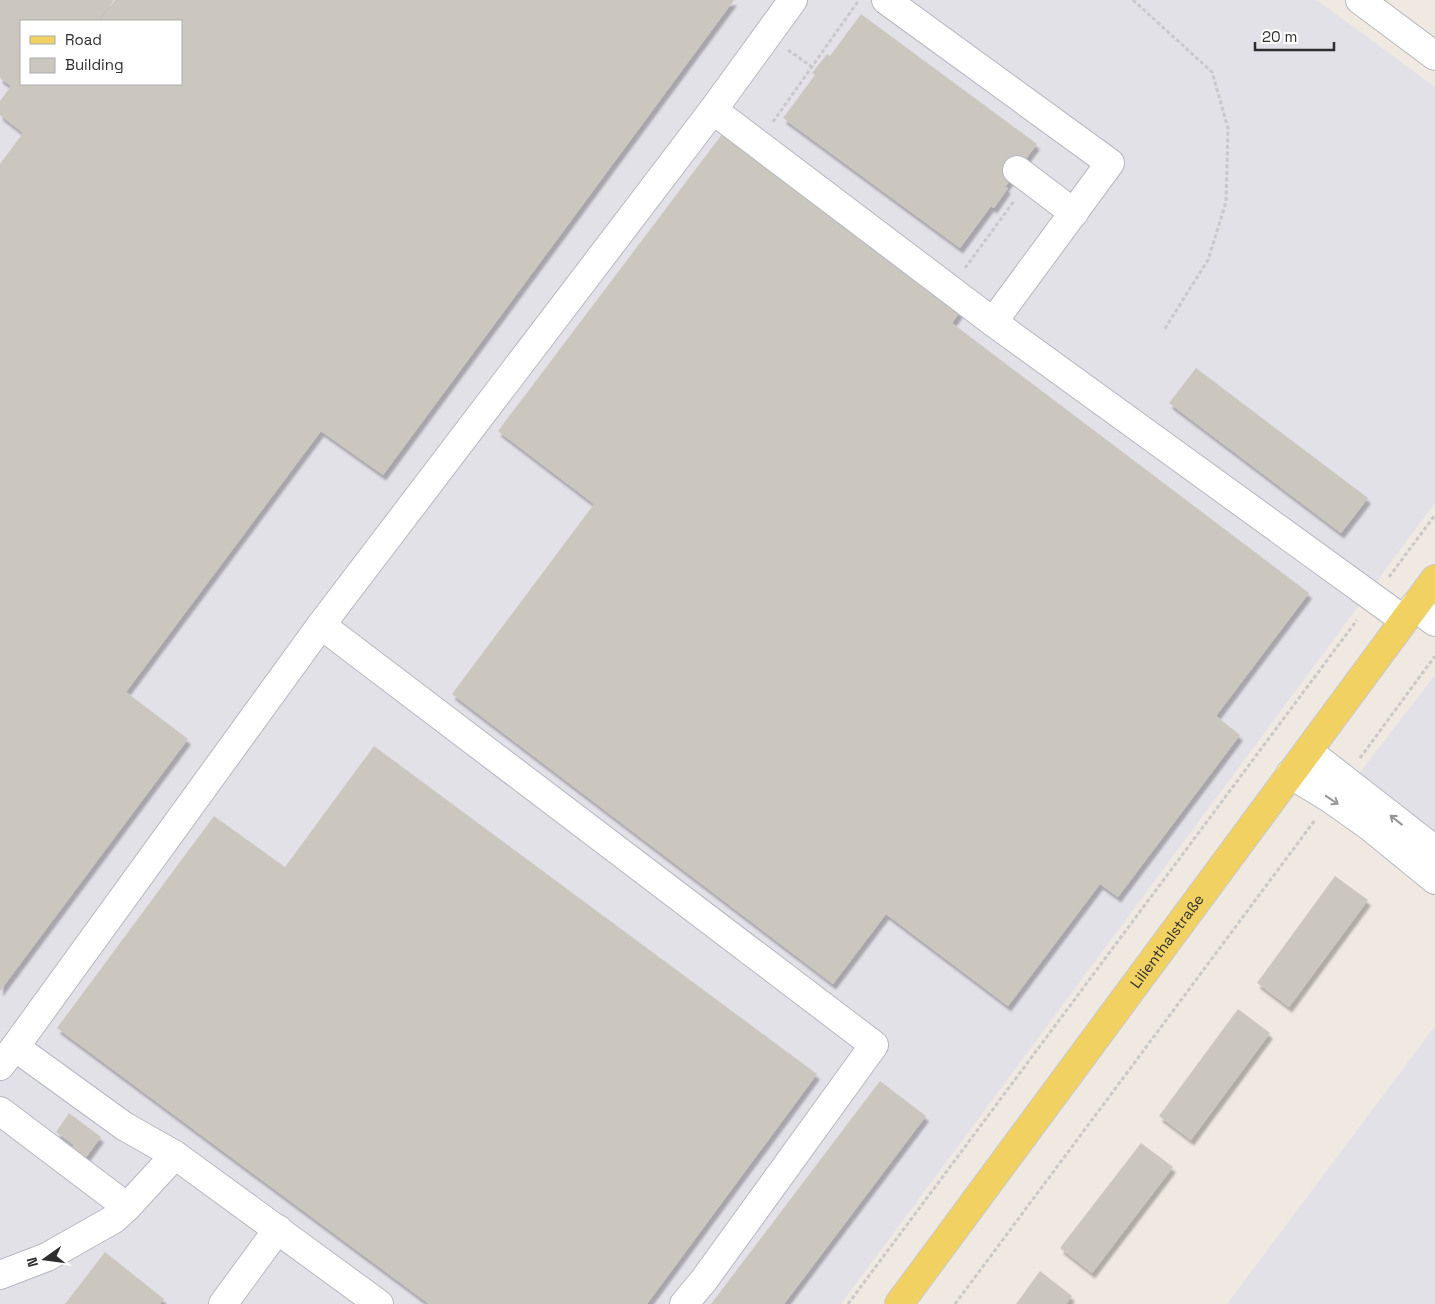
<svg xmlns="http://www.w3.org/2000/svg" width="1435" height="1304" font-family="'Space Grotesk',sans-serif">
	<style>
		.industrial { fill: #e3e1e8; fill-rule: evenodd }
		.building { fill: #cbc7bf; filter: url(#shadow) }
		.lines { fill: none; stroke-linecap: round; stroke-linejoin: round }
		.minor-casing { stroke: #b4b7c1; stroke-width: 30 }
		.major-casing { stroke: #c9c9c9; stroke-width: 30 }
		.path { stroke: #c9c9c9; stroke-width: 3; stroke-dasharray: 4 2.5; stroke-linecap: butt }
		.minor { stroke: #fff; stroke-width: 28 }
		.major { stroke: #f2d163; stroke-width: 28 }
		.oneway { stroke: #969696 }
		.labels { text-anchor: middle; stroke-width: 5; stroke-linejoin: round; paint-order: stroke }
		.street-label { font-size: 15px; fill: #2e2e2e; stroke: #fff }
	</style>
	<defs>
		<filter id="shadow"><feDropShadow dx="3" dy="5.5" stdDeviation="1" flood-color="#0004"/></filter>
	</defs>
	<rect width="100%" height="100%" fill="#efe9e1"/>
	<!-- industrial -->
	<g class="industrial">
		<path d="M0 0H1317L1435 87V503L841 1304H0ZM21 21H181V84H21Z"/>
		<polygon points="1435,675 1435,896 1353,828 1329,813"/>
		<polygon points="1435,1026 1435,1304 1227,1304"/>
	</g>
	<!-- building -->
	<g class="building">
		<polygon points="0,0 114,0 98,21 21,21 21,84 181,84 181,21 99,21 115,0 734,0 383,475 321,431 126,692 188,739 0,991 0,164 23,133 0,115 0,101 11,86 0,78"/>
		<polygon points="861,14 1037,144 1005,187 1008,188 994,208 991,206 960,248 783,118 815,75 812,73 827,54 830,56"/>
		<polygon points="723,133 960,312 952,323 1309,593 1216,716 1240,735 1118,897 1100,884 1008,1006 886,914 833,984 452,694 594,504 498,431"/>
		<polygon points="1196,368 1368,498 1341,533 1169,403"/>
		<polygon points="374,746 817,1074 647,1304 429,1304 57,1028 214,816 285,867"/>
		<polygon points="1335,876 1368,900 1289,1007 1257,983"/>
		<polygon points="1238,1009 1270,1033 1191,1140 1159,1116"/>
		<polygon points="880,1081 926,1116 784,1304 711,1304"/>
		<polygon points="69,1113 101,1137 84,1160 70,1150 74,1145 56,1132"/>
		<polygon points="1141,1143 1173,1167 1092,1273 1060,1248"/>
		<polygon points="105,1252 164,1299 160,1304 65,1304"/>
		<polygon points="1040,1271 1072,1296 1066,1304 1016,1304"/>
	</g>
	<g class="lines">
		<!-- minor casing -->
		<g class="minor-casing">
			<g id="minor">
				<polyline points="886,0 1110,163 993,322"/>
				<polyline points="1360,0 1435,56"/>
				<polyline points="713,110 993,322 1404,620"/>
				<polyline points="1017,170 1074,213"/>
				<polyline points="1414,606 1435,622"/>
				<polyline points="321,625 874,1045 704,1280 684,1304"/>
				<polyline points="1308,751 1435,850"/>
				<polyline points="1290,774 1331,799 1369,826 1435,880"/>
				<polyline points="0,1066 15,1047"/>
				<polyline points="0,1111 127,1207"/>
				<polyline points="0,1275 47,1257 114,1219 127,1207 175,1155"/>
				<polyline points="223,1304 278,1229"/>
				<polyline points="379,1304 175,1155 124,1126 15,1047 321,625 713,110 793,0"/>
			</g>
		</g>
		<!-- major casing -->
		<g class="major-casing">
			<g id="major">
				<path id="s1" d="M899 1304 1435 579"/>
			</g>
		</g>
		<!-- path -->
		<g class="path">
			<polyline points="1133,0 1212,72 1228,128 1226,202 1208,260 1164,330"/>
			<polyline points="788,50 812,67"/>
			<polyline points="773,122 859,0"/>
			<polyline points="965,268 1014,201"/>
			<polyline points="1389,577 1435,515"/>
			<polyline points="1360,758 1435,656"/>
			<polyline points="848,1304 1357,620"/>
			<polyline points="955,1304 1315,820"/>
		</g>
		<!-- minor -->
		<use href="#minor" class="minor"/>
		<!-- major -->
		<use href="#major" class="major"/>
	</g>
	<!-- one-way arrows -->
	<defs><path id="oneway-shaft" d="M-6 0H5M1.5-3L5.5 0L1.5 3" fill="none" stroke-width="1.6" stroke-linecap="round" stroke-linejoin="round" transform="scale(1.25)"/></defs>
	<g class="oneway">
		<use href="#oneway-shaft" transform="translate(1332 800) rotate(34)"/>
		<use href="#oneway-shaft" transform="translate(1396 820) rotate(-142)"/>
	</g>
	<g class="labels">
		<!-- street labels -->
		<g class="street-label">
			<text dy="5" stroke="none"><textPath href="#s1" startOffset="451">Lilienthalstraße</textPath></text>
		</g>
	</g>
	<!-- legend -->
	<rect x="20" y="20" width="162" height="65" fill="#ffffff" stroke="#ababab"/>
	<rect x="30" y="36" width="25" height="8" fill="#f2d163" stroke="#ababab"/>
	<text x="65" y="45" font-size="15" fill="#2e2e2e">Road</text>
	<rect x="30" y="58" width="25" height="15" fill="#cbc7bf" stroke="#ababab"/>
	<text x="65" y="70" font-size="15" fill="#2e2e2e">Building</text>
	<!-- north arrow -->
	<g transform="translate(45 1259) rotate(256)" stroke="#ffffff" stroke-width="4" paint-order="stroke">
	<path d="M0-4L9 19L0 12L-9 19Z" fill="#2e2e2e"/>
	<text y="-8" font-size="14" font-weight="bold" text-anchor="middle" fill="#2e2e2e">N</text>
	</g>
	<!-- scale -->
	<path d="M1255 42v8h79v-8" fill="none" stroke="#2e2e2e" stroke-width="2.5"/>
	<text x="1262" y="42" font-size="15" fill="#2e2e2e" stroke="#ffffff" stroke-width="4" paint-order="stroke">20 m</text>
</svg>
